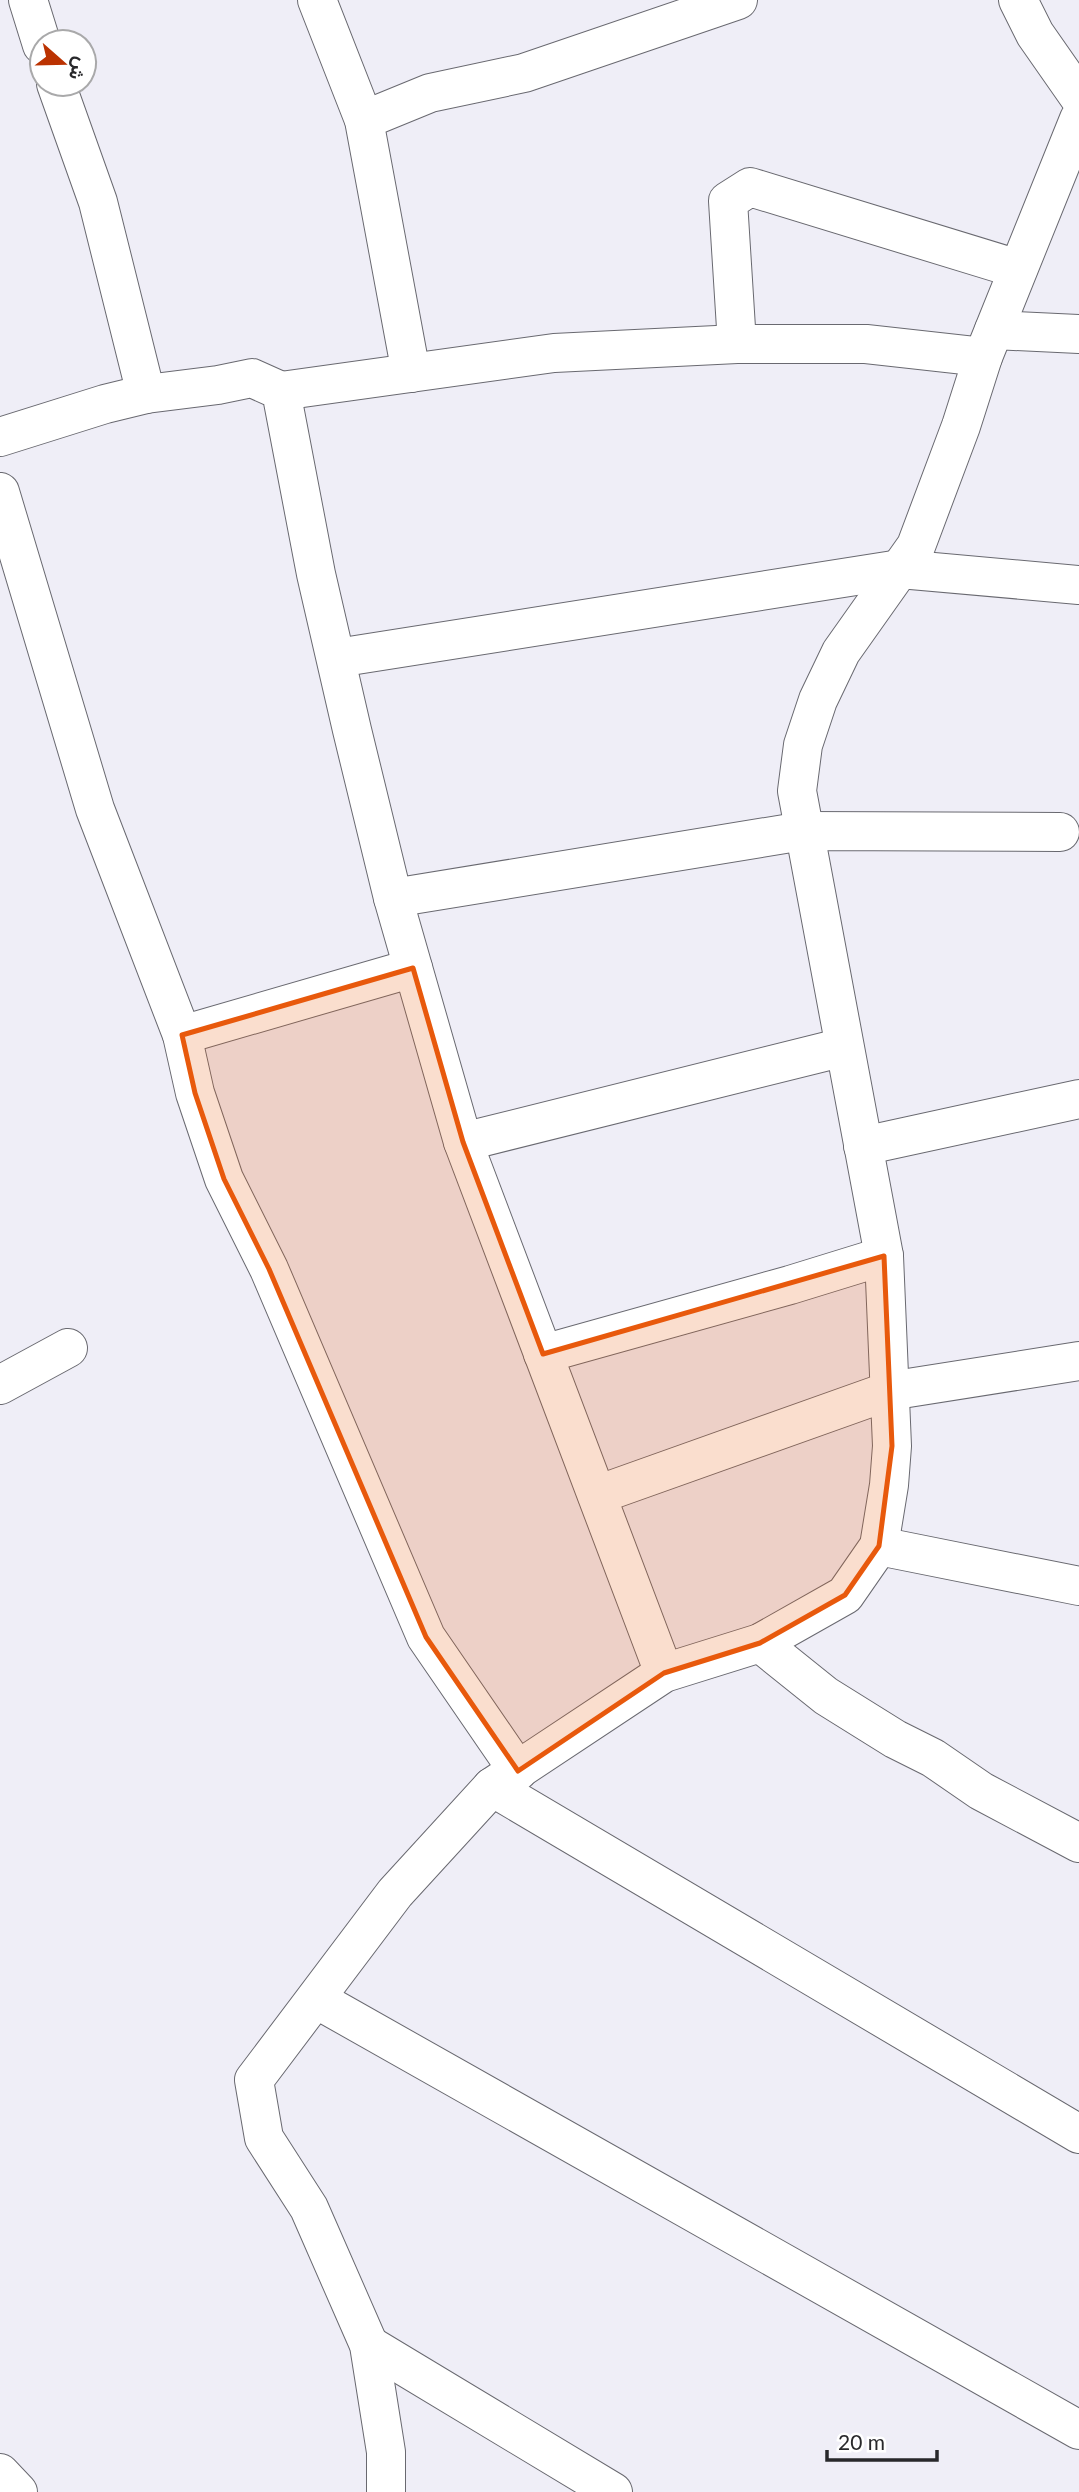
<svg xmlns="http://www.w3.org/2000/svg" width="1079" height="2492" font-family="Lato,Vazirmatn,sans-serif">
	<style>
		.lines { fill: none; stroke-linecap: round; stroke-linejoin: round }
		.street-casing { stroke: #696970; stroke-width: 40 }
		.street { stroke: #fff; stroke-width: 38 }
		.marked { fill: #e8590c; fill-opacity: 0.2; stroke: #e8590c; stroke-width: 5; stroke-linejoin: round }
	</style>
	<rect width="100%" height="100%" fill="#efeef7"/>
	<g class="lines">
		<!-- street casing -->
		<g class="street-casing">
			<g id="street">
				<polyline points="28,0 42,45"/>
				<polyline points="317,0 364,120 411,373"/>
				<polyline points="1018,0 1035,34 1079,97"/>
				<polyline points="56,84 98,202 146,394"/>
				<polyline points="364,120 430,93 524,73 738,0"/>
				<polyline points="994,330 1079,334"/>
				<polyline points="737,344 728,201 750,187 1018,269"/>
				<polyline points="281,391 554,353 737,344 866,344 983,357"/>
				<polyline points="0,437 105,404 146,394 218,385 252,378 281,391 316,574 352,730 393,898 463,1142 664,1673"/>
				<polyline points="0,492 95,809 182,1035 195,1093 224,1179 269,1269 426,1637 518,1771"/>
				<polyline points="337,658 900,569 1079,585"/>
				<polyline points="393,898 803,831 1060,832"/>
				<polyline points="182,1035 413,968"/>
				<polyline points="463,1142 844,1047"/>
				<polyline points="863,1146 1079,1099"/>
				<polyline points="543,1354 790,1285 884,1256"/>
				<polyline points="0,1385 68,1348"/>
				<polyline points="597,1495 889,1391 1079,1361"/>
				<polyline points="879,1546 1079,1586"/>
				<polyline points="760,1643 826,1696 895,1739 933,1758 981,1791 1079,1843"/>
				<polyline points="492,1787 1079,2134"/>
				<polyline points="316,1999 1079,2430"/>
				<polyline points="369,2345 613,2492"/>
				<polyline points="0,2473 18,2492"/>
				<polyline points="386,2492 386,2452 369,2345 309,2208 264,2138 254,2080 395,1893 492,1787 664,1673 760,1643 845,1595 879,1546 889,1485 892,1446 884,1256 797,791 803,745 818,700 841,652 916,546 961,426 983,357 1079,119"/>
			</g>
		</g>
		<!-- street -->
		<use href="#street" class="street"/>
	</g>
	<!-- marked area -->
	<path class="marked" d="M413 968 463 1142 543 1354 884 1256 892 1446 879 1546 845 1595 760 1643 664 1673 518 1771 426 1637 269 1269 224 1179 195 1093 182 1035Z"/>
	<!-- north arrow -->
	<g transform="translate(63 63) rotate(110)"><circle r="33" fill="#ffffff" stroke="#a9a9aa" stroke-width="2"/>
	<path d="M0-5L12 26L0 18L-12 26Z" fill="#bb3201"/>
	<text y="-10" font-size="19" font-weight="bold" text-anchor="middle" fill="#28282b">ش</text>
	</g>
	<!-- scale -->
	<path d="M827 2450v10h110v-10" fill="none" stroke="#28282b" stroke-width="3.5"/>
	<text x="838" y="2450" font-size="21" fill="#28282b" stroke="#ffffff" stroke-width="5" paint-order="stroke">20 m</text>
</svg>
